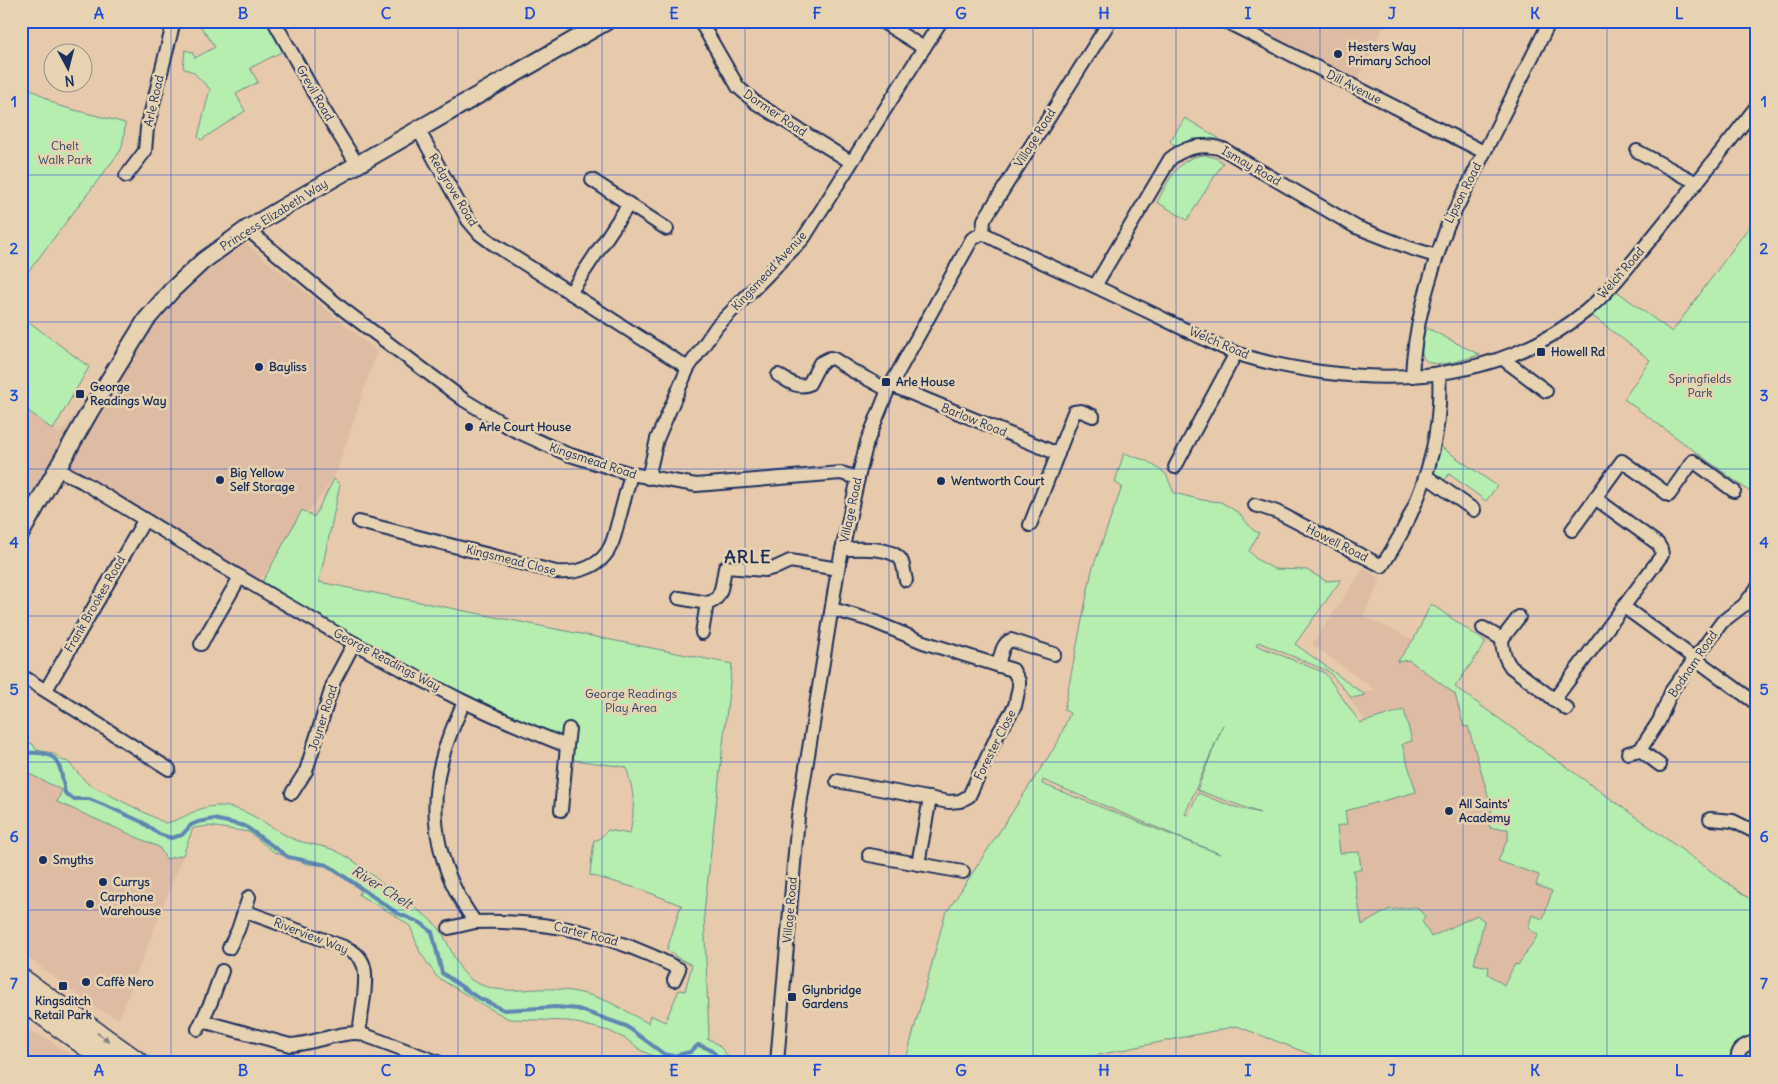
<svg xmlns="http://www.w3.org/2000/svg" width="1778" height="1084" font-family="Delius,sans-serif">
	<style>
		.built { fill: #debca4 }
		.green { fill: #b6eeb0; stroke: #688e87; fill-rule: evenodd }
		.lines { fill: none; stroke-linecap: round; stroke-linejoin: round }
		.stream { stroke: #5f87b2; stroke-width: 4 }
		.minor-casing { stroke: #1b2f5e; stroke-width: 16 }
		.major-casing { stroke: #1b2f5e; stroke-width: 20 }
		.highway-casing { stroke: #1b2f5e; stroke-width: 22 }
		.minor { stroke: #e7d3b1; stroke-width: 12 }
		.major { stroke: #e7d3b1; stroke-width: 16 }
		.highway { stroke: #e7d3b1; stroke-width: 19 }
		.oneway { fill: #818188 }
		.grid { fill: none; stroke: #1d4ed8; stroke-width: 1; stroke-opacity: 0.55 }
		.poi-dot { fill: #1b2f5e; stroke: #e7d3b1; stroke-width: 2 }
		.labels { text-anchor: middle; stroke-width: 5; stroke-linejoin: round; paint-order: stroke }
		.poi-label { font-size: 12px; font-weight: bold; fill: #1b2f5e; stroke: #e7d3b1; text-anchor: start }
		.street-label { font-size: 12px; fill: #1b2f5e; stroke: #e7d3b1 }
		.park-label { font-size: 12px; fill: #2a4266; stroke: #e7d3b1 }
		.water-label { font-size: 14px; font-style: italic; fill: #2c4573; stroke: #e7d3b1 }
		.district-label { font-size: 18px; font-weight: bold; letter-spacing: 1px; fill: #1b2f5e; stroke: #e7d3b1 }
		.neatline { fill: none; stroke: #1d4ed8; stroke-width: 2 }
		.grid-label { font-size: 16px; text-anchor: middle; font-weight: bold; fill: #1d4ed8 }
	</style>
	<rect width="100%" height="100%" fill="#e7c9ab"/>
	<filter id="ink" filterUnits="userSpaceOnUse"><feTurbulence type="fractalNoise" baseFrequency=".02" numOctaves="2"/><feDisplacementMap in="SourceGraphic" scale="10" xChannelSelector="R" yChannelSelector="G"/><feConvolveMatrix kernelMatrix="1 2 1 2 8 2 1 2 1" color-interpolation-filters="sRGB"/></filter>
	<g filter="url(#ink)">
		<!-- built -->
		<g class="built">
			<polygon points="1245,21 1386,21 1358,79 1281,41 1264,26"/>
			<polygon points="230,230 377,351 335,476 259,581 53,471 21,507 21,398 59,434"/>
			<polygon points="1364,568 1381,579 1363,616 1413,639 1431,604 1486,642 1455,687 1757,904 1724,1063 1333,1063 1237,1026 1060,1063 905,1063 945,915 1032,781 1255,868 1268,816 1345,704 1360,723 1365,721 1347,695 1375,690 1312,644"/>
			<polygon points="21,770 63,790 58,802 159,847 166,859 183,855 119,1019 93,1007 21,952"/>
			<polygon points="21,1026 51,1041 83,1063 21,1063"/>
		</g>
		<!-- green -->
		<g class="green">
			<polygon points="197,21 274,21 289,48 250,68 258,82 236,94 245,111 201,140 198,137 210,89 193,72 183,68 185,50 192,52 195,58 215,47"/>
			<polygon points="21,83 59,106 125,123 124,136 121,150 21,281"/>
			<polygon points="1185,118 1220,139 1192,139 1177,148 1170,141"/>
			<path d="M1205 155 1216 158 1223 163 1187 220 1157 202C1169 181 1177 157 1205 155Z"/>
			<polygon points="1757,216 1757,497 1624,399 1650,360 1586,311 1611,287 1672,332"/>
			<polygon points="21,316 89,367 53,430 21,405"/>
			<path d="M1425 327 1480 355C1466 358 1427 374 1422 354 1421 346 1424 335 1425 327Z"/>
			<polygon points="1434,442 1497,486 1486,501 1449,474 1444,481 1428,469"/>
			<path d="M1124 453 1147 461 1166 474 1174 493 1202 500 1221 502 1239 513 1253 530 1259 533 1249 551 1256 559 1274 569 1307 570 1326 581 1341 580 1295 644 1365 695 1352 698 1328 671 1258 642 1256 645 1325 673 1360 723 1404 710 1412 741 1402 744 1416 792 1345 811 1347 824 1337 826 1340 853 1359 852 1361 870H1353L1362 925 1388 910 1416 907 1425 916 1422 921 1431 937 1477 915 1484 921 1474 964 1489 967 1488 974 1504 985 1515 964 1518 965 1538 935 1528 928 1532 915 1543 919 1552 891 1536 885 1539 875 1498 861 1508 838V829L1490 828 1489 817 1492 809 1468 726 1464 727 1455 694 1409 660 1397 662 1414 639 1431 604 1486 642 1455 687 1757 904V1042L1737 1058 1724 1063H1333L1237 1026 1060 1063H905L945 915 1058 742 1070 713 1064 710 1092 570 1122 487 1115 482ZM1223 725 1197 790 1260 813 1231 806 1198 793 1188 815 1185 814ZM1043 780 1220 854 1042 784Z"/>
			<path d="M334 479 340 485 319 582 732 664 704 913 709 1037 707 1039C718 1041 726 1054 732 1063H716L711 1055C702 1055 697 1056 691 1063H669L642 1051 626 1039 609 1031 569 1021 509 1019 478 1002 437 977 420 952 410 926 393 914 359 895 362 887 332 866 308 864 274 852 249 832 209 826 193 828 183 855 166 859 159 847 57 802 62 790 21 770V741L33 744 36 750 53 753 63 761H67L88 784 165 823C185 820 195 806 218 806 244 806 265 824 287 836 301 844 318 844 334 850 356 859 379 882 398 896 410 905 424 913 435 924 451 940 453 970 475 982 506 998 533 985 564 990 581 992 600 997 615 1005 626 1010 637 1018 648 1023L650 1015 665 1022 679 990 685 991 692 965 674 956 675 954 667 950 680 908 683 906 640 889 590 875 594 840H598L608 830 630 834C635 806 635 794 626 767L566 759 567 746 519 726 259 588 302 510 314 517Z"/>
		</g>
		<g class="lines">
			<!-- stream -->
			<path class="stream" d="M21 753C59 751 59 758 65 793L73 799H89L109 807 142 822 159 834 171 838 182 835 191 825 198 822 214 819 245 826 288 857 327 865 397 913 421 923 432 932 442 973 475 996 504 1010 556 1007 578 1009 626 1026 664 1054 673 1056 690 1052 698 1045C709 1048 716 1052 721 1063"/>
			<!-- minor casing -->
			<g class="minor-casing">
				<g id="minor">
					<polyline points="274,21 322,107 357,164"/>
					<polyline points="700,21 738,87 756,103 851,162"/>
					<polyline points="881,21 924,48"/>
					<polyline points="1225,21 1484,152"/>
					<polyline points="418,129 468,220 480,234 492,243 688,368"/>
					<polyline points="1637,151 1697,183"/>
					<polyline points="126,176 145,151 147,128 174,21"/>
					<polyline points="592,180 667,229"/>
					<polyline points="247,229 344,310 464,400 512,429 567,454 631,474 696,485 841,473 858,478"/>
					<path d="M983 233C1023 255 1065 272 1107 292 1135 305 1162 318 1190 332 1205 339 1220 347 1236 353 1263 363 1293 368 1321 372 1415 385 1511 373 1586 311 1611 290 1630 264 1651 239 1687 195 1722 151 1757 106"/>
					<polyline points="983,233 984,220 1110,21"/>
					<path d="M1095 286 1170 159C1186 146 1203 143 1223 149L1356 227 1410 248 1436 256"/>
					<polyline points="570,293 629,204"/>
					<polyline points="1503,359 1546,391"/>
					<path d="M778 375C788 381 797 389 809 384L820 363 830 358 834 359 851 370 888 390"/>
					<path d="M1412 376C1414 325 1430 275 1447 227L1550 21"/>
					<polyline points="891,385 1058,454"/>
					<polyline points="1175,467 1236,353"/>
					<path d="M59 470 83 482C208 558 332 635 463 701 497 718 532 732 567 746L561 810"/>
					<polyline points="1426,476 1474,510"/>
					<polyline points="648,478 657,439 688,368 717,326 803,239 941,21"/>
					<path d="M1255 505 1277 512 1382 566C1419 509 1443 443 1439 374"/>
					<path d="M359 522 556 572C577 574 602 567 611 545 615 537 616 528 619 519 623 504 627 489 631 474"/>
					<polyline points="1030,525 1074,412 1081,411 1093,416"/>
					<polyline points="1572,530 1622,461 1669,495 1693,461 1734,491"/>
					<path d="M842 549C858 549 891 546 901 560 904 565 904 574 906 580"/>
					<polyline points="679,598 707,603"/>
					<polyline points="1624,607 1757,704"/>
					<polyline points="832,609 870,620 923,642 1013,670 1019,681 1019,687 1015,706 998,734 969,796 960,801 949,802 837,781"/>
					<path d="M1519 617 1502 639C1502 650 1504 658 1511 667L1567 709"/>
					<polyline points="1483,628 1502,639"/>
					<path d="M702 633 707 603C723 601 722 581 725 568L726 567 765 570 777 567 790 561 838 569"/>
					<polyline points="201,644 240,577"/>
					<path d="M998 666C1001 657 1001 644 1011 640L1054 654"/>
					<polyline points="27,679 169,769"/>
					<polyline points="46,690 145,519"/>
					<polyline points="1554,700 1662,555 1661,549 1658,544 1595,498"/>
					<path d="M464 702C456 720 447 739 442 759 426 817 440 874 475 922 550 920 613 934 679 969L674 980"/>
					<polyline points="567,746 569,729"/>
					<polyline points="1628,753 1640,750"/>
					<polyline points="1660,765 1640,750 1659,721 1672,690 1722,622 1744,605 1757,588"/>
					<polyline points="292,793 306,771 334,681 354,643"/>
					<polyline points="1710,819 1733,821 1757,833"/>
					<polyline points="869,855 963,872"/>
					<polyline points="918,864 930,798"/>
					<path d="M244 911 344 947C369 957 366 974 364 997 362 1009 361 1021 359 1033"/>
					<polyline points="449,928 475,922"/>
					<polyline points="229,948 238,930 249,897"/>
					<path d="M202 1021 290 1045C313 1044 336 1032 359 1033L440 1063"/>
					<polyline points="198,1029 211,1002 222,971"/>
					<polyline points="777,1063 798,817 838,569 858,478 867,442 888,390 972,239 983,233"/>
					<path d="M1738 1063C1735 1050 1745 1043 1757 1042"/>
				</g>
			</g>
			<!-- major casing -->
			<g class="major-casing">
				<polyline id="major" points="21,533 90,411 146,320 172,290 203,261 247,229 301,197 607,21"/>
			</g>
			<!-- highway casing -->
			<g class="highway-casing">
				<g id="highway">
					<polyline points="21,978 140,1063"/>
					<polyline points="21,1000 109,1063"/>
				</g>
			</g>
			<!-- minor -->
			<use href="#minor" class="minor"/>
			<!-- major -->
			<use href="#major" class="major"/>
			<!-- highway -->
			<use href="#highway" class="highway"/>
		</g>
		<!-- one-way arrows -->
		<defs><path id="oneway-solid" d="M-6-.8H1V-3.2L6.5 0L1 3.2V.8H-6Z" transform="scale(1.25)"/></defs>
		<use class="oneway" href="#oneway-solid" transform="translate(103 1037) rotate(35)"/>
	</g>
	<!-- grid -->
	<path class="grid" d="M171 21V1063M315 21V1063M458 21V1063M602 21V1063M745 21V1063M889 21V1063M1033 21V1063M1176 21V1063M1320 21V1063M1463 21V1063M1607 21V1063M21 175H1757M21 322H1757M21 469H1757M21 616H1757M21 762H1757M21 910H1757"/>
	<!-- markers -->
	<g class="poi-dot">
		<circle cx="1338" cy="54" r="5"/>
		<rect x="1536" y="347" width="10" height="10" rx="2.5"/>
		<circle cx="259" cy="367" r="5"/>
		<rect x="881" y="377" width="10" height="10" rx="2.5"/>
		<rect x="75" y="389" width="10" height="10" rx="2.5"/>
		<circle cx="469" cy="427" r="5"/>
		<circle cx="220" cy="480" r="5"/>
		<circle cx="941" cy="481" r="5"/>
		<circle cx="1449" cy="811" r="5"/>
		<circle cx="43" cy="860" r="5"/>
		<circle cx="103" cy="882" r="5"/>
		<circle cx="90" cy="904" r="5"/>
		<circle cx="86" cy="982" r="5"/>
		<rect x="58" y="981" width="10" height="10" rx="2.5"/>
		<rect x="787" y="992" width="10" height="10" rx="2.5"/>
	</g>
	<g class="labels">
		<!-- poi labels -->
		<g class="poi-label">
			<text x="1348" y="51">Hesters Way<tspan x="1348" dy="14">Primary School</tspan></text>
			<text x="1551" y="356">Howell Rd</text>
			<text x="269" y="371">Bayliss</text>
			<text x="896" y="386">Arle House</text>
			<text x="90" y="391">George<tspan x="90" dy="14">Readings Way</tspan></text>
			<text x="479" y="431">Arle Court House</text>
			<text x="230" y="477">Big Yellow<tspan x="230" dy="14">Self Storage</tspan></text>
			<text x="951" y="485">Wentworth Court</text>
			<text x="1459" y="808">All Saints'<tspan x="1459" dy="14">Academy</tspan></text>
			<text x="53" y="864">Smyths</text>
			<text x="113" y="886">Currys</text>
			<text x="100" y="901">Carphone<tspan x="100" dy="14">Warehouse</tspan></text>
			<text x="96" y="986">Caffè Nero</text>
			<text x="802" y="994">Glynbridge<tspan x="802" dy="14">Gardens</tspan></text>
			<text x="63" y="1005" text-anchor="middle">Kingsditch<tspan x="63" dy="14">Retail Park</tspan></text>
		</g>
		<!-- street labels -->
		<g class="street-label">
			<text transform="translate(1354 87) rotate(27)" y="4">Dill Avenue</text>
			<text transform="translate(315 93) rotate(60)" y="4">Grevil Road</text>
			<text transform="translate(154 101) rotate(-77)" y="4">Arle Road</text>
			<text transform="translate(775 113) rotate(34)" y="4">Dormer Road</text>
			<text transform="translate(1035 138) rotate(-58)" y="4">Village Road</text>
			<text transform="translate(1251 166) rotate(30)" y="4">Ismay Road</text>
			<text transform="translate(453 190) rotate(59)" y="4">Redgrove Road</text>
			<text transform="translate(1463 193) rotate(-63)" y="4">Lipson Road</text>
			<text transform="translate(274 215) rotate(-32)" y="4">Princess Elizabeth Way</text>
			<text transform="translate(769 271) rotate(-47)" y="4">Kingsmead Avenue</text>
			<text transform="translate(1621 273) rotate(-49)" y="4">Welch Road</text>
			<text transform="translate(1219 343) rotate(23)" y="4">Welch Road</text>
			<text transform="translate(974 420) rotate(22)" y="4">Barlow Road</text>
			<text transform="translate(593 461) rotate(18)" y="4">Kingsmead Road</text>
			<text transform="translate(851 510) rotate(-78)" y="4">Village Road</text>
			<text transform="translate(1337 543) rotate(27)" y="4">Howell Road</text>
			<text transform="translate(511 560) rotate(14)" y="4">Kingsmead Close</text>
			<text transform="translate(95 604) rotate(-60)" y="4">Frank Brookes Road</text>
			<text transform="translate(387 660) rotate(28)" y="4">George Readings Way</text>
			<text transform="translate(1693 664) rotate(-56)" y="4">Bodnam Road</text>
			<text transform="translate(323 718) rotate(-72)" y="4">Joyner Road</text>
			<text transform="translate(995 745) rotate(-63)" y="4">Forester Close</text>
			<text transform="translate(790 910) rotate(-85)" y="4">Village Road</text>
			<text transform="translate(586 934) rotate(14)" y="4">Carter Road</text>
			<text transform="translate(311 936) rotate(21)" y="4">Riverview Way</text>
		</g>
		<!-- park labels -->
		<g class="park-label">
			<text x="65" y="150">Chelt<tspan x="65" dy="14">Walk Park</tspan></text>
			<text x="1700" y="383">Springfields<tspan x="1700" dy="14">Park</tspan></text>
			<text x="631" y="698">George Readings<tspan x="631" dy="14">Play Area</tspan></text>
		</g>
		<!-- water labels -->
		<g class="water-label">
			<text transform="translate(382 887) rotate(32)" y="5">River Chelt</text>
		</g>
		<!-- district labels -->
		<g class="district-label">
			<text x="748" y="563">ARLE</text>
		</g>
	</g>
	<!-- margin -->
	<rect width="1778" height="1084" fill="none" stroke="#e7d3b1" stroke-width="55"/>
	<!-- north arrow -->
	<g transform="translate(68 68) rotate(173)"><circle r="24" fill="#e7d3b1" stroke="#959190"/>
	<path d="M0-4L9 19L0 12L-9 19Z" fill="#1b2f5e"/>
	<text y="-8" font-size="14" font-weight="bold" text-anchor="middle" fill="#1b2f5e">N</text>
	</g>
	<rect x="28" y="28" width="1722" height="1028" class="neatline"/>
	<g class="grid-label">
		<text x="99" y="19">A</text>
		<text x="243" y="19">B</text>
		<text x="386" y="19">C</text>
		<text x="530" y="19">D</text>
		<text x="674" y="19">E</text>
		<text x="817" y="19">F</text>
		<text x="961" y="19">G</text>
		<text x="1104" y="19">H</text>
		<text x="1248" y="19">I</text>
		<text x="1392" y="19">J</text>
		<text x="1535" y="19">K</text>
		<text x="1679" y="19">L</text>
		<text x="14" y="107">1</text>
		<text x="1764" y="107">1</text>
		<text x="14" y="254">2</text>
		<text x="1764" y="254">2</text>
		<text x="14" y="401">3</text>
		<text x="1764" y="401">3</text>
		<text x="14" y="548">4</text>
		<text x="1764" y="548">4</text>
		<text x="14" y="695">5</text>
		<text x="1764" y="695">5</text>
		<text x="14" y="842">6</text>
		<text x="1764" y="842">6</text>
		<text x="14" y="989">7</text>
		<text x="1764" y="989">7</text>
		<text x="99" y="1076">A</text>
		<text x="243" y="1076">B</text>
		<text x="386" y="1076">C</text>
		<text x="530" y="1076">D</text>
		<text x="674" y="1076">E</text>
		<text x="817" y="1076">F</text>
		<text x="961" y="1076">G</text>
		<text x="1104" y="1076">H</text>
		<text x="1248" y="1076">I</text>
		<text x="1392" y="1076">J</text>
		<text x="1535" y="1076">K</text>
		<text x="1679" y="1076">L</text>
	</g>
</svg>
